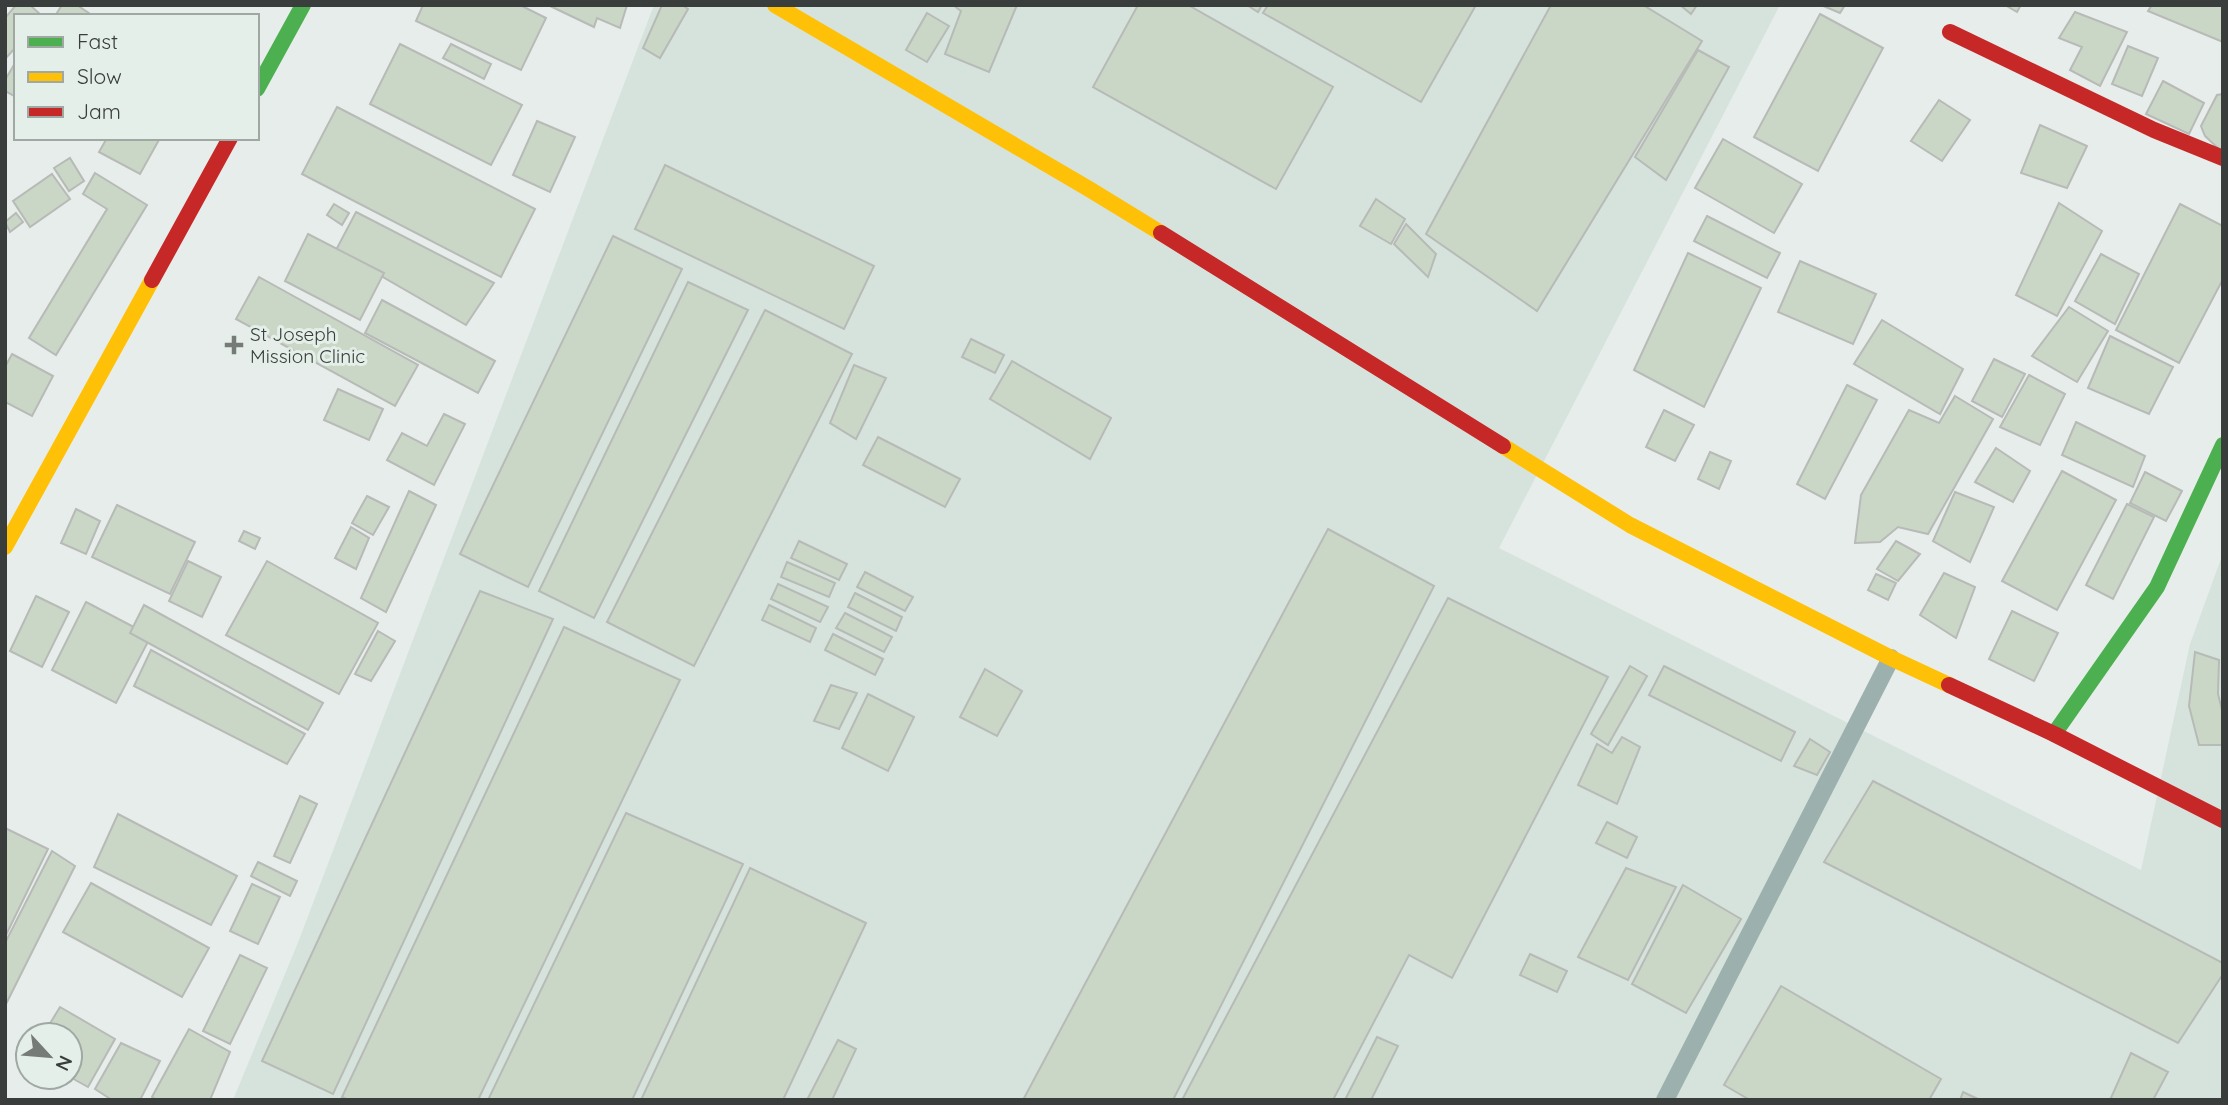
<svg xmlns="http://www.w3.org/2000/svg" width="2228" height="1105" font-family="Quicksand,sans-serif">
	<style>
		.built { fill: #d6e3dc }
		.building { fill: #cbd7c6; stroke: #b7bab7; stroke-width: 2 }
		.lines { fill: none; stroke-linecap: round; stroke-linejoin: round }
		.lane { stroke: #9cb1ae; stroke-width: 18 }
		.fast { stroke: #4caf50; stroke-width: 16 }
		.slow { stroke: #ffc107; stroke-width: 16 }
		.jam { stroke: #c62828; stroke-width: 16 }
		.poi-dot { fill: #767b78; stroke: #e5efe9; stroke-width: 2.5 }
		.labels { text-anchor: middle; stroke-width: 6; stroke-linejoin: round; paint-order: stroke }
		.poi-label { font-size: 19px; fill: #393d3b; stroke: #e5efe9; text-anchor: start }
	</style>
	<rect width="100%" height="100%" fill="#e7edea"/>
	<!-- built -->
	<polygon class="built" points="654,5 1780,5 1499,548 2141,870 2190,644 2223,553 2223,1100 233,1100 299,940"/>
	<!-- building -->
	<g class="building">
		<polygon points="16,5 30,5 42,16 16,16 16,47 5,59 5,18"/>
		<polygon points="62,5 77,5 93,16 55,16"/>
		<polygon points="423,5 520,5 546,18 521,70 416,21"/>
		<polygon points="548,5 627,5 620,28 597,18 594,27"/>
		<polygon points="662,5 682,5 688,9 660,58 643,48"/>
		<polygon points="953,5 1017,5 989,72 945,54 961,11"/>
		<polygon points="1138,5 1188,5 1333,87 1276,189 1093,87"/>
		<polygon points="1247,5 1262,5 1258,12"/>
		<polygon points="1268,5 1476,5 1421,102 1263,13"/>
		<polygon points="1551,5 1643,5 1702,41 1537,311 1426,234"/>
		<polygon points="1680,5 1697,5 1691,14"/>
		<polygon points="1821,5 1845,5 1840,13"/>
		<polygon points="2005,5 2021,5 2017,12"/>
		<polygon points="2152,5 2223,5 2223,42 2148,11"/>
		<polygon points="2075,12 2127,32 2100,86 2070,70 2082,47 2059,38"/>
		<polygon points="927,13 949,26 927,62 906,50"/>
		<polygon points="1820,14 1883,48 1818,171 1754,137"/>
		<polygon points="400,44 522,105 491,165 370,104"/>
		<polygon points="451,44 491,64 484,79 443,58"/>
		<polygon points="2128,46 2158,58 2142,96 2112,84"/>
		<polygon points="1698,50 1729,67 1666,180 1635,157"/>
		<polygon points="15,63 16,64 16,97 5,91 5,80"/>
		<polygon points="2163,81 2204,103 2189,134 2146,114"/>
		<polygon points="2223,94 2223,153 2205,136 2201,126 2217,95"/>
		<polygon points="1939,100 1970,120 1942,161 1911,141"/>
		<polygon points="337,107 535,209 501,277 302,174"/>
		<polygon points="537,121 575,137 550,192 513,175"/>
		<polygon points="2040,125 2087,146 2067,188 2021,173"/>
		<polygon points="107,138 160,138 140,174 99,152"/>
		<polygon points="1723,139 1802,184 1774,233 1695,188"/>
		<polygon points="70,158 84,181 69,191 54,168"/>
		<polygon points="665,165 874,266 844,329 635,229"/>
		<polygon points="95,173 147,205 56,355 29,338 107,209 83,194"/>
		<polygon points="52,174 70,199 30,227 13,201"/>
		<polygon points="1376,199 1405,219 1391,244 1360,226"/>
		<polygon points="2059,203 2102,231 2057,316 2016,295"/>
		<polygon points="334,204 349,213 342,225 327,215"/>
		<polygon points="2180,204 2223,226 2223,279 2179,363 2116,330"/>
		<polygon points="356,212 494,283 466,325 336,250"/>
		<polygon points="16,213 23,222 10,232 5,222"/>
		<polygon points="1707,216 1780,253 1767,278 1694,241"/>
		<polygon points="1406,224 1436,254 1428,277 1394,244"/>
		<polygon points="308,234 384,273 360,320 285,281"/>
		<polygon points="613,236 682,269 528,587 460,554"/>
		<polygon points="1688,253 1761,288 1704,407 1634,370"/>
		<polygon points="2101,254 2139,274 2115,324 2075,301"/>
		<polygon points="1800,261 1876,294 1853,344 1778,312"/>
		<polygon points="259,277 418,365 395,406 236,319"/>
		<polygon points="688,282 748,310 594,618 539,591"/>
		<polygon points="382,300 495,361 478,393 365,333"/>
		<polygon points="2069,307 2108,331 2077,382 2032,356"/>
		<polygon points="765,310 852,354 694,666 607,622"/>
		<polygon points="1882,320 1963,369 1940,414 1854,364"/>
		<polygon points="2110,336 2173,367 2149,414 2088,388"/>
		<polygon points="971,339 1004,355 995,373 962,357"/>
		<polygon points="12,354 53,376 32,416 5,402 5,367"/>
		<polygon points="1994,359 2025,374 2002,417 1972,401"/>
		<polygon points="1012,361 1111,418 1090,459 990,399"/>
		<polygon points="854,365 886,378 856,439 830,423"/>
		<polygon points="2029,375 2065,394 2040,445 2000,427"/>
		<polygon points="1847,385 1877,400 1825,499 1797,484"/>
		<polygon points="338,389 383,409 369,440 324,420"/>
		<polygon points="1955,396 1993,419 1928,534 1898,527 1880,542 1855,543 1861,495 1909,410 1939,423"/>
		<polygon points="1664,410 1694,425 1675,461 1646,447"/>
		<polygon points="444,414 465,424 434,485 387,460 402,433 427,446"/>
		<polygon points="2076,422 2145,456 2133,487 2062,455"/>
		<polygon points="878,437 960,479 945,507 863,465"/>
		<polygon points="1996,448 2030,471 2013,502 1975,482"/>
		<polygon points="1710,452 1731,461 1719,489 1698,479"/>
		<polygon points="2062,471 2116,500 2057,610 2002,581"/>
		<polygon points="2145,472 2182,491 2166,521 2130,503"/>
		<polygon points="409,491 436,505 386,612 361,598"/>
		<polygon points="1955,492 1994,507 1970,562 1933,541"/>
		<polygon points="367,496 389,507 373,535 352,523"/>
		<polygon points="2127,504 2154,517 2113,599 2086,585"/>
		<polygon points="117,505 195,542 170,594 92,557"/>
		<polygon points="76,509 100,521 86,554 61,543"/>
		<polygon points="351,527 369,538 356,569 335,558"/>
		<polygon points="1328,529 1434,586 1173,1100 1023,1100"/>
		<polygon points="244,531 260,538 255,549 239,541"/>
		<polygon points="799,541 847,564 839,580 791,558"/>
		<polygon points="1896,541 1920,554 1898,581 1877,569"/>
		<polygon points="188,561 221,577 202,617 169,601"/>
		<polygon points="267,561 378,623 339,694 226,635"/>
		<polygon points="787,562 835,583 829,597 781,577"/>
		<polygon points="865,572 913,597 905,611 857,587"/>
		<polygon points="1944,573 1975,587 1956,638 1920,615"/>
		<polygon points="1876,574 1896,583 1888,600 1868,590"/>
		<polygon points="778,584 828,607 820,622 771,599"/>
		<polygon points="480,591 553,619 333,1094 262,1061"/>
		<polygon points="855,593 902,617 896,631 848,607"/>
		<polygon points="36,596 69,612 42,667 10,651"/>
		<polygon points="1448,598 1608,677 1452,978 1409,955 1333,1100 1182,1100"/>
		<polygon points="86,602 151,636 116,703 52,670"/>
		<polygon points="144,605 323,703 308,730 130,633"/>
		<polygon points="769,605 816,628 810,642 762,620"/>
		<polygon points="2012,611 2058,633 2034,681 1989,659"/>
		<polygon points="845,613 892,637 884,652 836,628"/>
		<polygon points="564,627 680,680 478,1100 348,1100 342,1097"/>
		<polygon points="378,631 395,641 371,681 355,674"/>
		<polygon points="833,634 883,659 875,675 825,650"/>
		<polygon points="151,650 305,734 287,764 134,686"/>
		<polygon points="2195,652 2219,660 2218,694 2223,714 2223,745 2199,745 2189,706"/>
		<polygon points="1630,666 1647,676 1608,745 1591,734"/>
		<polygon points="1664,666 1795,732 1781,761 1649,695"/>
		<polygon points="985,669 1022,691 997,736 960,717"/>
		<polygon points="831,685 857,693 839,729 814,721"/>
		<polygon points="868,694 914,717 888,771 842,748"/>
		<polygon points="1622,737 1640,747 1617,804 1578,785 1597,744 1612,753"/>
		<polygon points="1810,739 1830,752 1817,775 1794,766"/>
		<polygon points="1873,781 2223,963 2223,974 2178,1043 1824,862"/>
		<polygon points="300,796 317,804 290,863 274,856"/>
		<polygon points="626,813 743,864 632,1100 488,1100"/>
		<polygon points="118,814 237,876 211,925 94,867"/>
		<polygon points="1607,822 1637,837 1627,858 1596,843"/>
		<polygon points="5,828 48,849 5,937"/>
		<polygon points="52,851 75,866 6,1004 5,943"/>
		<polygon points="258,862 297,881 290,896 251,876"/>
		<polygon points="750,868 866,923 783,1100 641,1100"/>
		<polygon points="1626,868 1676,887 1628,980 1578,957"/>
		<polygon points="91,883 209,948 182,997 63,932"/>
		<polygon points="252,884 280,897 258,944 230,931"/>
		<polygon points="1683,885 1741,919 1686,1013 1632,984"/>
		<polygon points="1530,954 1567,971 1557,992 1520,975"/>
		<polygon points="240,955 267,968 230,1044 203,1031"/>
		<polygon points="1781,986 1941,1079 1929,1100 1750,1100 1724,1085"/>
		<polygon points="60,1007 115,1039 88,1087 70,1077 70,1035 43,1035"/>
		<polygon points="189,1029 230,1052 210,1100 157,1100 152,1097"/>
		<polygon points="1377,1037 1398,1046 1371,1100 1345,1100"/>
		<polygon points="838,1040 856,1049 832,1100 807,1100"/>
		<polygon points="121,1043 160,1061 140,1100 112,1100 95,1089"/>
		<polygon points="2131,1053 2168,1072 2153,1100 2110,1100"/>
		<polygon points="1963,1092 1980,1100 1960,1100"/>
	</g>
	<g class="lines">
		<!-- lane -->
		<polyline class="lane" points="1665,1100 1891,658"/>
		<!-- fast -->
		<g class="fast">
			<polyline points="257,89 303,5"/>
			<polyline points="2054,734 2157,587 2223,445"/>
		</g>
		<!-- slow -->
		<g class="slow">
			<polyline points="775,5 1089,189 1161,233"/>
			<polyline points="1503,446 1630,525 1891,658 1949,685"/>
			<polyline points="5,547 152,280"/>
		</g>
		<!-- jam -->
		<g class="jam">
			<polyline points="1950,32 2154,130 2223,158"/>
			<polyline points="1161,233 1503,446"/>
			<polyline points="152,280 230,138"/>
			<polyline points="1949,685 2054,734 2223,820"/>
		</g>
	</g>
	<!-- markers -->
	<path class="poi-dot" d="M230.5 334.5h7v7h7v7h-7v7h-7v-7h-7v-7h7z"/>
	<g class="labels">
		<!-- poi labels -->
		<g class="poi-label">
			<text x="250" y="341">St Joseph<tspan x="250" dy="22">Mission Clinic</tspan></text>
		</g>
	</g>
	<!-- border -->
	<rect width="2228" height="1105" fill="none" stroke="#393d3b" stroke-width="14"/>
	<!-- legend -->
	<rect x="14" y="14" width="245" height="126" fill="#e5efe9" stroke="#a0a8a3" stroke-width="2"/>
	<rect x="28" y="37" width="35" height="10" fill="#4caf50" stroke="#a0a8a3" stroke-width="2"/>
	<text x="77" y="49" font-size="21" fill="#393d3b">Fast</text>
	<rect x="28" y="72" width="35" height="10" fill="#ffc107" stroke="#a0a8a3" stroke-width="2"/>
	<text x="77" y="84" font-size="21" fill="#393d3b">Slow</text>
	<rect x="28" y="107" width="35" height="10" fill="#c62828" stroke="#a0a8a3" stroke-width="2"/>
	<text x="77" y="119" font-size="21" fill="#393d3b">Jam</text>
	<!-- north arrow -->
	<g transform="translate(49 1056) rotate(116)"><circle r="33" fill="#e5efe9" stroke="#a0a8a3" stroke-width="2"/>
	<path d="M0-5L12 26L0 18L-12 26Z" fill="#767b78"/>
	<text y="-10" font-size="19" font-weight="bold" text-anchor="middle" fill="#393d3b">N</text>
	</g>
</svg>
